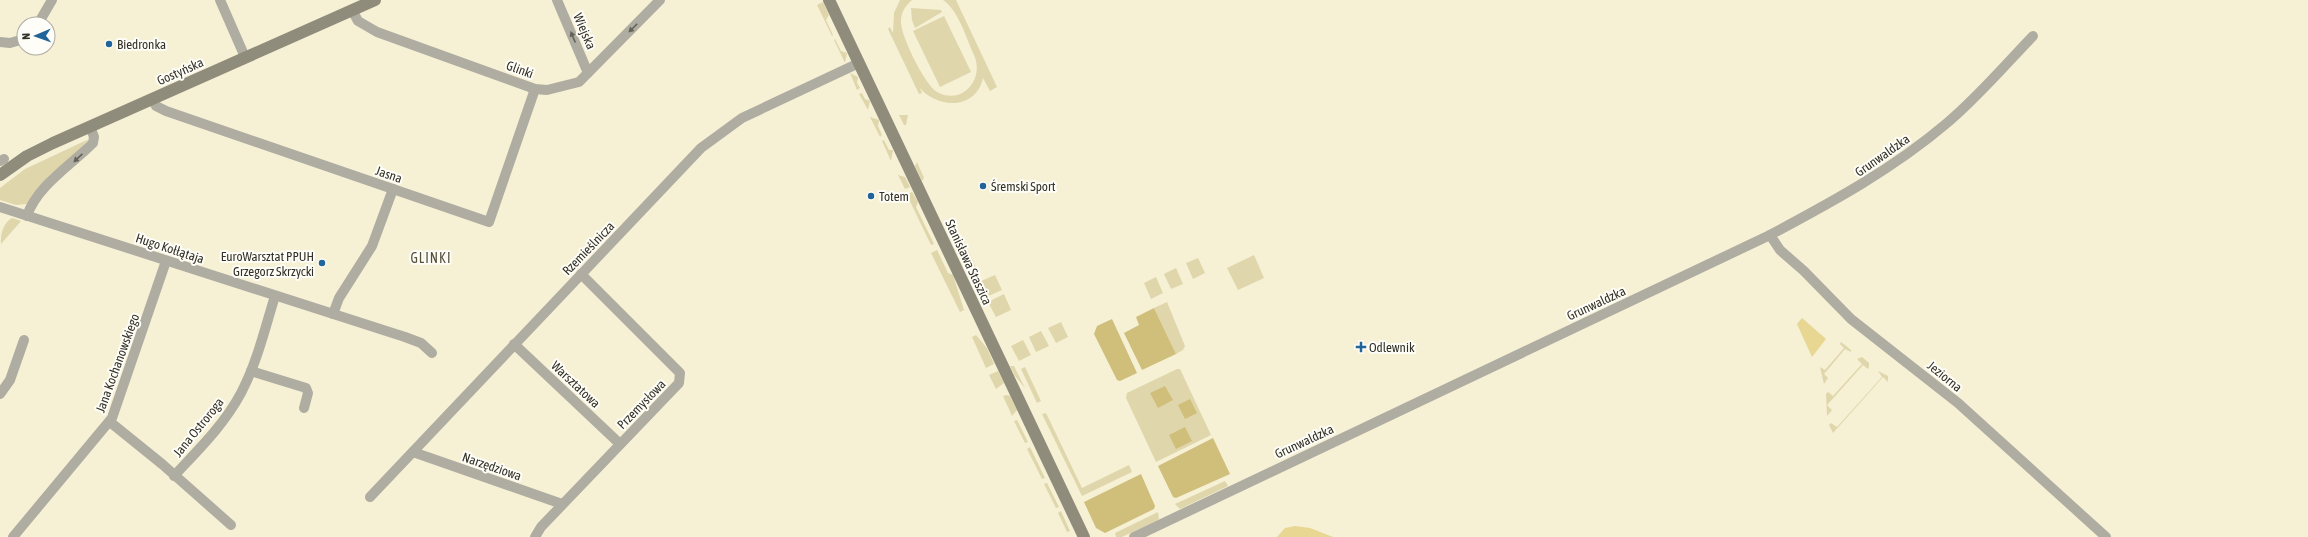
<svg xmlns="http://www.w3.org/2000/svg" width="2308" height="537" font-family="'Asap Condensed',sans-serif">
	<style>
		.green { fill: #e0d6ab }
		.forest { fill: #cfbf7b }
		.water { fill: #e7d792 }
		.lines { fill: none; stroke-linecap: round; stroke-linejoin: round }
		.street { stroke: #afada1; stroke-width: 10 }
		.secondary { stroke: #908c7b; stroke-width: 12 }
		.oneway { fill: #656358 }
		.poi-dot { fill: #216499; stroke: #fefdf7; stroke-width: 1.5 }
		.labels { text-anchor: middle; stroke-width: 4; stroke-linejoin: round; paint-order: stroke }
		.street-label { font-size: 13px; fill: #333127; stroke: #fefdf7 }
		.poi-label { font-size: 13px; fill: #333127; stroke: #fefdf7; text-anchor: start }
		.neighbourhood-label { font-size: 14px; letter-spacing: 1px; fill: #56513a; stroke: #fefdf7 }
	</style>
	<rect width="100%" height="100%" fill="#f6f0d5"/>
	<!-- green -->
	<g class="green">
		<path d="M900 0H912C906 5 901 12 901 21 900 35 925 85 937 92 962 106 985 79 974 55 966 38 959 11 943 0H956L997 87 990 91 983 78C976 110 938 109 920 88L922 93 919 94 888 29 890 27 893 33 894 13Z"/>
		<polygon points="823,2 829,15 826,20 833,35 832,36 817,5"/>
		<polygon points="911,8 941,10 942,12 915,28 912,20"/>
		<polygon points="944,16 971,72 940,87 913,31"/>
		<polygon points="835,39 841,51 847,53 845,63 834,40"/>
		<polygon points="850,73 858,77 857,83 860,88 857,90"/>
		<polygon points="862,93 865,99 870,101 868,110 859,94"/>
		<polygon points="899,115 908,115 906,125 904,125"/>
		<polygon points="870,117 879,120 878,126 882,135 880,137"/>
		<polygon points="89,139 27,204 16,205 0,200 0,188 25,169"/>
		<polygon points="884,140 889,150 893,150 891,161 882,141"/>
		<polygon points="917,162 924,178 922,181 915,166"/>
		<polygon points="898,175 905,177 910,187 905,189"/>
		<polygon points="912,192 918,202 916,207 934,244 931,245 907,195"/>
		<path d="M12 218 21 221 1 244C0 236 3 222 12 218Z"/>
		<polygon points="964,242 980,276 977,278 962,247"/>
		<polygon points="937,250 948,273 953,275 964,310 960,312 931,253"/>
		<polygon points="1254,255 1264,278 1238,290 1227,268"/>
		<polygon points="1198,258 1205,273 1193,279 1186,263"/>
		<polygon points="1176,268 1183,284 1171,289 1164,274"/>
		<polygon points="995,275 1002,290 986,297 979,282"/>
		<polygon points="1156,277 1163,293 1151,299 1144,283"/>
		<polygon points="1004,294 1011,310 996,317 988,302"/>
		<polygon points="1167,302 1185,346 1183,350 1176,354 1154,308"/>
		<polygon points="1061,322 1068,337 1056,343 1048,328"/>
		<polygon points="1041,331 1049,346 1036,352 1029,337"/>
		<polygon points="976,335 987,348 994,364 986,368 972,337"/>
		<polygon points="1023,340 1031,355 1019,361 1011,346"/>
		<polygon points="1841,342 1851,350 1851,352 1845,349 1824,374 1828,378 1824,384 1820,367 1825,370 1844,348 1840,344"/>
		<polygon points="1862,357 1869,363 1869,367 1868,369 1863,365 1827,405 1832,410 1827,416 1826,394 1828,392 1833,396 1862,364 1857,359"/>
		<polygon points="1010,366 1014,366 1025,388 1015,376"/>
		<polygon points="1025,367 1041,401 1037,403 1021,369"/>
		<polygon points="1177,369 1180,369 1211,435 1156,462 1126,398 1127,393"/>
		<polygon points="998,371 1004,383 996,389 989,375"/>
		<polygon points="1878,371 1888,376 1888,382 1883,377 1833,433 1829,425 1831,423 1837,427 1882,377"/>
		<polygon points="1007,395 1010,396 1017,410 1012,416 1003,396"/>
		<polygon points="1046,413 1082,488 1129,465 1132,472 1082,496 1042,414"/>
		<polygon points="1017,420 1028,442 1025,443 1014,421"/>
		<polygon points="1030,447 1045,478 1042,479 1027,449"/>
		<polygon points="1225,481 1228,486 1180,509 1175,504"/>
		<polygon points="1047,483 1059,507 1056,508 1044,484"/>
		<polygon points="1061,511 1070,531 1067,532 1058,513"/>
		<polygon points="1158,512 1159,519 1156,521 1122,537 1116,537 1115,533"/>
	</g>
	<!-- forest -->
	<g class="forest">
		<polygon points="1154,308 1176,354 1142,370 1124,333 1139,325 1136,317"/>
		<polygon points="1112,319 1137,373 1120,381 1117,380 1094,334 1097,326"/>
		<polygon points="1165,386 1173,400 1158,408 1150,393"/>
		<polygon points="1190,399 1197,413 1185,419 1178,405"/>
		<polygon points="1185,427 1192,441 1176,449 1169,435"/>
		<polygon points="1213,438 1230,474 1176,498 1173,497 1158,466"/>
		<polygon points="1141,474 1155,506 1154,509 1105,533 1096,528 1084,502"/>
	</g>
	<!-- water -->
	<g class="water">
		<polygon points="1802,318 1826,339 1812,357 1797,324"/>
		<polygon points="1295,526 1310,528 1333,537 1277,537 1285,528"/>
	</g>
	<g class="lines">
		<!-- street -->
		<g class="street">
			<polyline points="220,0 245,57"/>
			<polyline points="557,0 588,73"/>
			<polyline points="352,10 358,21 377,32 535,89 547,90 579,82 660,0"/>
			<polyline points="38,24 52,0"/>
			<polyline points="0,42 10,43 24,39"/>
			<polyline points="152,99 156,106 166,111 489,222 535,89"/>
			<polyline points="0,161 4,159"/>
			<polyline points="0,207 405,337 421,343 432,353"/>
			<path d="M27 216C37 186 71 165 93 143L94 137 90 126"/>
			<polyline points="1770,235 1780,250 1804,271 1851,319 1958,403 2106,537"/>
			<polyline points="333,314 339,298 372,246 393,189"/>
			<polyline points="514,344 620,444"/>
			<polyline points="251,371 306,388 308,393 304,408"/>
			<polyline points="0,394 10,380 24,340"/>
			<polyline points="110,422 162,464 231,525"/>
			<polyline points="413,452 562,504"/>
			<path d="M174 476C198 450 224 425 241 393 257 363 265 328 275 296"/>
			<polyline points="370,497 701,148 742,118 859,63"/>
			<polyline points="13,537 112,418 166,261"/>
			<polyline points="535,537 541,527 679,383 680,373 581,274"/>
			<path d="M1134 537 1770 235C1832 202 1893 169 1947 123 1978 97 2005 65 2033 36"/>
		</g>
		<!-- secondary -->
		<g class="secondary">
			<polyline points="829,0 1084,537"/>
			<polyline points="0,175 27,156 53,143 375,0"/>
		</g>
	</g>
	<!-- one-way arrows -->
	<defs><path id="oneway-solid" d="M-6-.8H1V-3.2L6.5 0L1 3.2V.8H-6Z"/></defs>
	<g class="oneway">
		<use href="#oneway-solid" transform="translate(633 28) rotate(135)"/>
		<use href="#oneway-solid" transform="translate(573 37) rotate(-113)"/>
		<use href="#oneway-solid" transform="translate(78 158) rotate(137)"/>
	</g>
	<!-- markers -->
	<g class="poi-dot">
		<circle cx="109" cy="44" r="4"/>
		<circle cx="983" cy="186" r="4"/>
		<circle cx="871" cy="196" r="4"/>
		<circle cx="322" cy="263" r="4"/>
		<path d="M1359 341h4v4h4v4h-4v4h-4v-4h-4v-4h4z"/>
	</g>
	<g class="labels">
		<!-- street labels -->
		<g class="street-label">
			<text transform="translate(585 31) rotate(67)" y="5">Wiejska</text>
			<text transform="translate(520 69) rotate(20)" y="5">Glinki</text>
			<text transform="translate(180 71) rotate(-24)" y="5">Gostyńska</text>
			<text transform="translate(1882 155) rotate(-35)" y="5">Grunwaldzka</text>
			<text transform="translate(389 174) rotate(19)" y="5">Jasna</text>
			<text transform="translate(170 248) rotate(18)" y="5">Hugo Kołłątaja</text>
			<text transform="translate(588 248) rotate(-46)" y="5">Rzemieślnicza</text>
			<text transform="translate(969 262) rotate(65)" y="5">Stanisława Staszica</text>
			<text transform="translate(1596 303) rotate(-25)" y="5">Grunwaldzka</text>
			<text transform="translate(117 363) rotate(-70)" y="5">Jana Kochanowskiego</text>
			<text transform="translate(1945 376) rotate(39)" y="5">Jeziorna</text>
			<text transform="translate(576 384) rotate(43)" y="5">Warsztatowa</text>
			<text transform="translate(641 404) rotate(-46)" y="5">Przemysłowa</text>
			<text transform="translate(198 427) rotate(-51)" y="5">Jana Ostroroga</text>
			<text transform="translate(1304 441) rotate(-25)" y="5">Grunwaldzka</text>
			<text transform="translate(492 466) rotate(19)" y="5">Narzędziowa</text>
		</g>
		<!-- poi labels -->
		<g class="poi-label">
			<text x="117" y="49">Biedronka</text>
			<text x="991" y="191">Śremski Sport</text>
			<text x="879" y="201">Totem</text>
			<text x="314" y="261" text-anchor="end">EuroWarsztat PPUH<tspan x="314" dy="15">Grzegorz Skrzycki</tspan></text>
			<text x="1369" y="352">Odlewnik</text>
		</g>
		<!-- neighbourhood labels -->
		<g class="neighbourhood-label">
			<text x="431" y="263">GLINKI</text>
		</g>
	</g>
	<!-- north arrow -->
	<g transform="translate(36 36) rotate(268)"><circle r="19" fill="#fefdf7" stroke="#adaba4"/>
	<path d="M0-3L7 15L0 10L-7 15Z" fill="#216499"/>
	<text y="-6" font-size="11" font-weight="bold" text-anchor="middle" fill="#333127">N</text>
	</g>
</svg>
